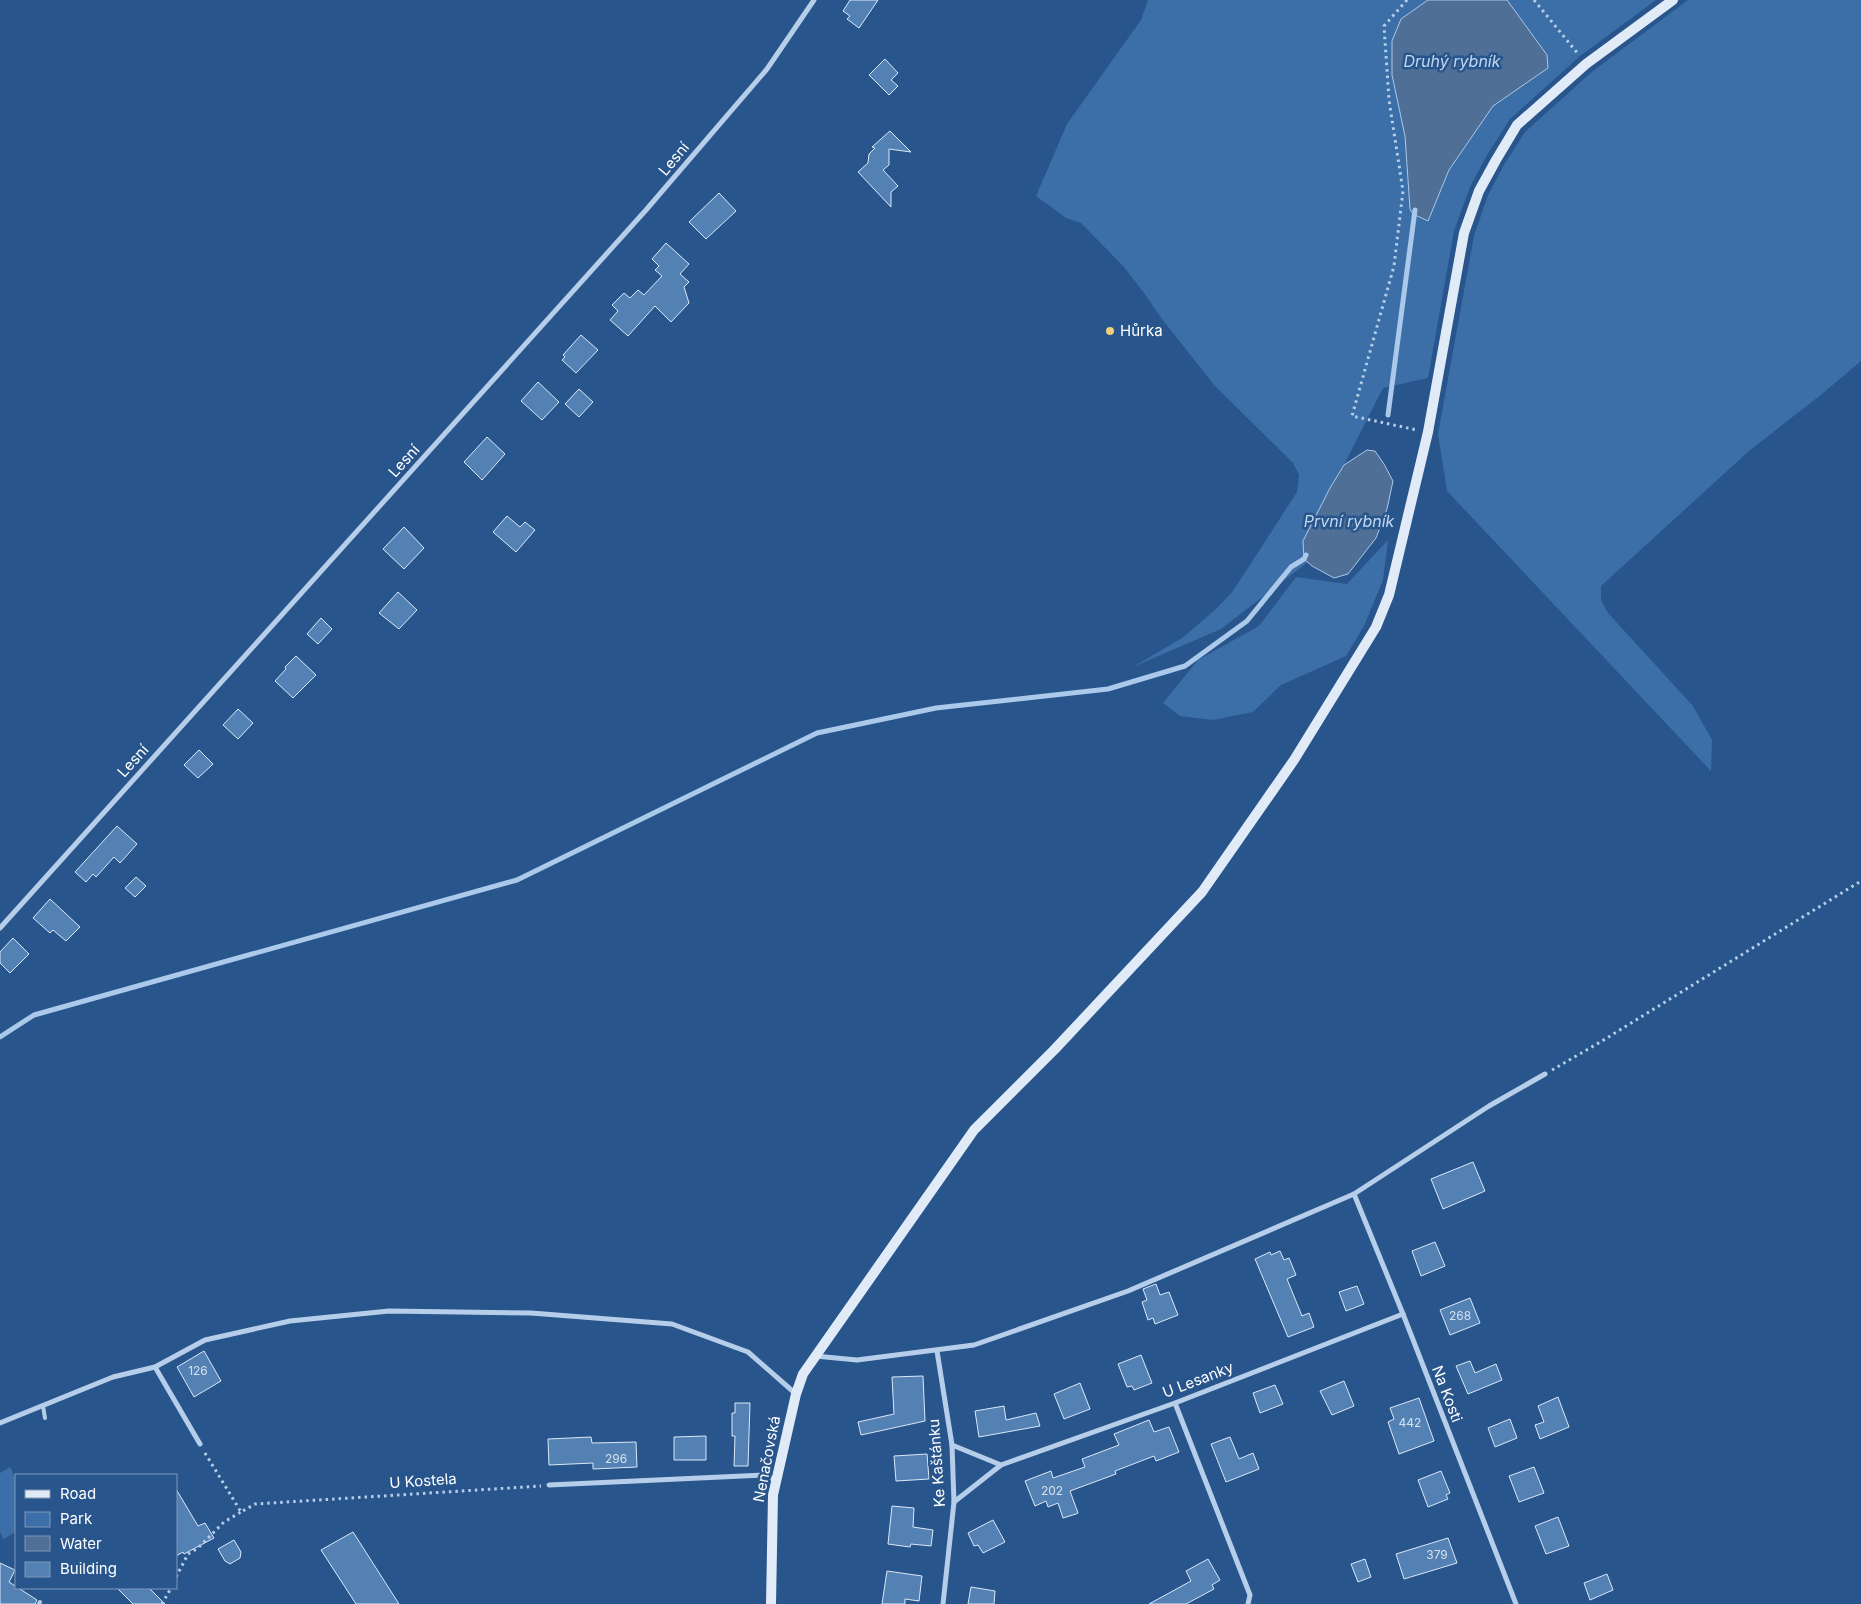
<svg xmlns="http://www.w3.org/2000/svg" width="1861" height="1604" font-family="Inter,sans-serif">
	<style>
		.green { fill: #3c6fa8 }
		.water { fill: #506f96; stroke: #abc9ea }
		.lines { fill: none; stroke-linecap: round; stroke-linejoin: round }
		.stream { stroke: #abc9ea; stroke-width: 5 }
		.building { fill: #5481b4; stroke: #dbe8f8 }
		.path { stroke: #b7ceea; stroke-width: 3; stroke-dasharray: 2.5 4; stroke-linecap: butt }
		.lane { stroke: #b7ceea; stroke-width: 4 }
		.street { stroke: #b7ceea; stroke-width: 5 }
		.secondary { stroke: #e1ebf8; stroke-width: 10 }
		.poi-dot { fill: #f2ce7d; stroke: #28558b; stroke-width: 2 }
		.labels { text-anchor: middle; stroke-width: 5; stroke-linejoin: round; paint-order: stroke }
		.number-label { font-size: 12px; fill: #d4e0ec }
		.street-label { font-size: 15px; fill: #fff; stroke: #28558b }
		.poi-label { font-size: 15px; fill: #fff; stroke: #28558b; text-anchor: start }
		.water-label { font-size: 16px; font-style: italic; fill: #c2d8f1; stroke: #28558b }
	</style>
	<rect width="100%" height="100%" fill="#28558b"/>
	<!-- green -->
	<g class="green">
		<polygon points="1148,0 1428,0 1401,19 1392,75 1405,136 1410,209 1427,221 1449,170 1493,106 1548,67 1547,55 1507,0 1656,0 1580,56 1510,119 1487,155 1470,187 1454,231 1428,378 1383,388 1344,465 1330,488 1304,559 1308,562 1221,629 1133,667 1182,638 1215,610 1233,591 1297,492 1299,475 1293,463 1214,385 1162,319 1144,293 1124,267 1081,223 1066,218 1036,196 1067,124 1141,20"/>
		<polygon points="1688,0 1861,0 1861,361 1822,394 1749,451 1601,586 1601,600 1608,613 1693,706 1712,740 1711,774 1711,771 1447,491 1438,434 1474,236 1488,195 1504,165 1525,132 1593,71"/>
		<polygon points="1388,540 1383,580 1364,626 1346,656 1281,685 1253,712 1213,720 1180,716 1163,703 1198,660 1259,626 1296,577 1347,584"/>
		<polygon points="10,1467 16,1480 16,1532 3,1539 0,1532 0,1473"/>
	</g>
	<!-- water -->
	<g class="water">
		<polygon points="1428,0 1507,0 1547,55 1548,68 1493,106 1449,170 1428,221 1413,214 1410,209 1405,136 1392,75 1392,41 1401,19"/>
		<polygon points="1367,450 1375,451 1384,464 1393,481 1387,509 1376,538 1348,574 1334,578 1312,566 1304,559 1303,541 1330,488 1344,465"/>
	</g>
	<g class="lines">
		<!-- stream -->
		<g class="stream">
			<polyline points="1388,415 1415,210"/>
			<polyline points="0,1037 34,1015 517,880 817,733 936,708 1108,689 1185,666 1247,621 1291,567 1304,559 1306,555"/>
		</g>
	</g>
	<!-- building -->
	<g class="building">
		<polygon points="850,0 878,0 859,28 847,19 850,16 843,11"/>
		<polygon points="885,59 898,73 891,80 898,86 889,95 869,75"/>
		<polygon points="890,131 911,152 889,149 889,165 883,170 898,186 891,192 891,207 858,172 868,163 869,154 875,148 872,147"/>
		<polygon points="719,193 736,211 706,239 689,222"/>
		<polygon points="666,243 689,264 680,274 689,282 684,287 689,303 671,322 655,306 628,336 610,320 618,311 612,305 624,293 630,298 638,290 644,295 662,276 655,270 659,266 652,259"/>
		<polygon points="581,335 598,350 576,373 562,360 565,357 563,355"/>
		<polygon points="538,382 559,402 542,420 521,401"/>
		<polygon points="579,389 593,402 579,417 565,404"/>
		<polygon points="487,437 505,454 482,480 464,462"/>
		<polygon points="507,516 520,527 525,522 535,530 516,552 493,532"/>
		<polygon points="404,527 424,548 404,569 383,549"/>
		<polygon points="398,592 417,610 399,629 379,613"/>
		<polygon points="321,618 332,629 318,644 307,634"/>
		<polygon points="296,656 316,675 293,698 275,681 286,669 285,667"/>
		<polygon points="238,709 253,723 238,739 223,725"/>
		<polygon points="199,750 213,764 198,778 184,765"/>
		<polygon points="117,826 137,844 120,863 114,857 96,877 93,874 86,882 75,872"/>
		<polygon points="136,877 146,886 135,897 125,888"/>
		<polygon points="50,899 80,927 66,941 53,930 50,933 33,918"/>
		<polygon points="13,938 29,954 10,973 0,963 0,952"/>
		<polygon points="1473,1162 1485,1191 1443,1209 1431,1179"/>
		<polygon points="1435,1242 1445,1266 1421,1276 1412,1251"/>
		<polygon points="1280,1251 1284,1260 1289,1258 1296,1275 1287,1279 1302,1316 1309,1313 1314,1327 1288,1337 1255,1259 1270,1252 1271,1255"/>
		<polygon points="1156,1284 1160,1295 1169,1292 1178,1315 1155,1324 1153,1318 1148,1320 1142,1302 1147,1300 1143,1289"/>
		<polygon points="1357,1286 1364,1304 1346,1311 1339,1292"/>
		<polygon points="1470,1298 1480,1323 1450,1335 1440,1310"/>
		<polygon points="204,1351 221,1381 194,1397 177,1367"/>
		<polygon points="1141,1355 1152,1383 1134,1390 1132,1386 1127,1387 1118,1364"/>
		<polygon points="1470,1361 1475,1373 1496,1364 1502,1380 1468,1394 1456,1366"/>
		<polygon points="923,1376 925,1421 861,1435 858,1422 894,1414 892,1377"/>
		<polygon points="1344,1381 1354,1406 1332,1415 1320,1391"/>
		<polygon points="1080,1383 1090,1409 1064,1419 1054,1394"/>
		<polygon points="1275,1385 1283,1404 1260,1413 1253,1393"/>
		<polygon points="1558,1397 1569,1427 1540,1439 1535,1425 1544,1422 1538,1406"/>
		<polygon points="1419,1398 1434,1441 1399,1454 1388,1422 1394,1419 1390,1408"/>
		<polygon points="735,1403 750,1403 748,1466 734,1466 735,1436 732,1436 732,1413 735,1413"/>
		<polygon points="1004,1406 1006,1420 1036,1413 1040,1426 979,1437 975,1411"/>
		<polygon points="1510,1419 1517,1438 1495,1447 1488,1428"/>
		<polygon points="1149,1420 1154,1432 1169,1427 1179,1452 1156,1461 1154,1456 1115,1471 1116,1474 1070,1491 1078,1513 1076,1514 1063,1518 1058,1503 1048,1507 1046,1501 1035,1506 1025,1481 1051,1471 1053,1478 1085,1467 1082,1459 1119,1445 1114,1434"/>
		<polygon points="706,1436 706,1460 674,1460 674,1437"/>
		<polygon points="591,1437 592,1443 636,1442 637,1467 593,1469 593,1463 549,1465 548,1439"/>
		<polygon points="1230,1437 1239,1459 1253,1453 1259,1469 1226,1482 1211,1444"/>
		<polygon points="927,1454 929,1479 896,1481 894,1456"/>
		<polygon points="1534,1467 1544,1493 1519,1502 1509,1476"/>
		<polygon points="1441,1471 1450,1493 1446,1495 1448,1499 1428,1507 1418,1480"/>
		<polygon points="176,1489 198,1526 205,1523 214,1538 184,1554 183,1552 176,1556"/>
		<polygon points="892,1506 914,1508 913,1527 933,1530 931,1546 911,1544 910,1547 888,1544"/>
		<polygon points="1558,1517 1569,1546 1546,1554 1535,1526"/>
		<polygon points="993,1520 1005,1542 983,1553 978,1545 974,1546 968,1533"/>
		<polygon points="353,1532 399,1604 356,1604 321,1550"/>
		<polygon points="1448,1538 1457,1563 1404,1579 1396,1554"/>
		<polygon points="234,1540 241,1552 240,1558 230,1564 225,1561 218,1549"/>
		<polygon points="1208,1559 1220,1580 1212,1585 1214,1589 1186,1604 1149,1604 1191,1581 1186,1571"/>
		<polygon points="1365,1559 1371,1577 1358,1582 1351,1564"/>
		<polygon points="0,1563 15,1570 9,1582 37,1600 35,1604 0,1604"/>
		<polygon points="887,1571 922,1576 919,1601 905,1599 905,1604 882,1604"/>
		<polygon points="1607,1574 1613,1590 1590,1600 1584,1583"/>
		<polygon points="971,1587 995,1591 994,1604 968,1604"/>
		<polygon points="117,1588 149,1588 165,1604 133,1604"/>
	</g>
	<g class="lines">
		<!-- path -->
		<g class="path">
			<polyline points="1407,0 1384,26 1389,100 1403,191 1394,266 1352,416 1417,430"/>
			<polyline points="1534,0 1579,55"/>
			<polyline points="1552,1070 1602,1041 1861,881"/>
			<polyline points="205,1453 241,1512 255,1504 541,1486"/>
			<polyline points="176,1577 188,1554 198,1548 224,1522 241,1512"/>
			<polyline points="162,1604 171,1588"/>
		</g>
		<!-- lane -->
		<g class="lane">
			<polyline points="43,1406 45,1418"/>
			<polyline points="39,1604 40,1602"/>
		</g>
		<!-- street -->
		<g class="street">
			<polyline points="0,928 646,210 767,69 814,0"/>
			<polyline points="1354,1194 1403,1314 1516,1604"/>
			<polyline points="937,1351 952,1445 954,1502 943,1604"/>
			<polyline points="815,1356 857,1360 974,1345 1128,1291 1354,1194 1489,1106 1545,1074"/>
			<polyline points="155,1367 200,1444"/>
			<polyline points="1175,1403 1250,1595 1248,1604"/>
			<polyline points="0,1423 113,1377 155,1367 205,1340 290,1321 389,1311 531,1313 672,1324 748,1352 796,1394"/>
			<polyline points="952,1445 1001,1465"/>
			<polyline points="549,1485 764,1475 775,1480"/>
			<polyline points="954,1502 1001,1465 1175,1403 1403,1314"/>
		</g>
		<!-- secondary -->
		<polyline class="secondary" points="771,1604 773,1495 796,1394 803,1374 974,1130 1055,1049 1202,892 1294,760 1376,627 1389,595 1428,432 1464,233 1479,191 1496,160 1517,125 1586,64 1673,0"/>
	</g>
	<!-- markers -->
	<circle class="poi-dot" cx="1110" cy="331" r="5"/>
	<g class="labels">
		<!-- number labels -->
		<g class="number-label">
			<text x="1460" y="1320">268</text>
			<text x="198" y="1375">126</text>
			<text x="1410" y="1427">442</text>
			<text x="616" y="1463">296</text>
			<text x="1052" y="1495">202</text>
			<text x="1437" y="1559">379</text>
		</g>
		<!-- street labels -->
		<g class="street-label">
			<text transform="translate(674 159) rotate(-50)" y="5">Lesní</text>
			<text transform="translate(404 461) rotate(-48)" y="5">Lesní</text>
			<text transform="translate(133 761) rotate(-48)" y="5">Lesní</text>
			<text transform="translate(1198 1380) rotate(-21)" y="5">U Lesanky</text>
			<text transform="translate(1447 1394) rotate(69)" y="5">Na Kosti</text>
			<text transform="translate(767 1459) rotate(-79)" y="5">Nenačovská</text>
			<text transform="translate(937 1463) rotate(-94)" y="5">Ke Kaštánku</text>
			<text transform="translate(423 1481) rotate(-4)" y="5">U Kostela</text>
		</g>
		<!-- poi labels -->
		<g class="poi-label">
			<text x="1120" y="336">Hůrka</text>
		</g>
		<!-- water labels -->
		<g class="water-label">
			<text x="1452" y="67">Druhý rybník</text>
			<text x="1349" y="527">První rybník</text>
		</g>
	</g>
	<!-- legend -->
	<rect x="15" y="1474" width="162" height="115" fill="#28558b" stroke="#7e99b9"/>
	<rect x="25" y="1490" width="25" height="8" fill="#e1ebf8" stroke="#7e99b9"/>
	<text x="60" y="1499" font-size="15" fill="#ffffff">Road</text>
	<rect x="25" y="1512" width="25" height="15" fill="#3c6fa8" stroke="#7e99b9"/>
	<text x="60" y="1524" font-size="15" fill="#ffffff">Park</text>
	<rect x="25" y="1536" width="25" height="15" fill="#506f96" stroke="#7e99b9"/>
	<text x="60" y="1549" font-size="15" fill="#ffffff">Water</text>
	<rect x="25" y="1562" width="25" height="15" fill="#5481b4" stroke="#7e99b9"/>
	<text x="60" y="1574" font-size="15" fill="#ffffff">Building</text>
</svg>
